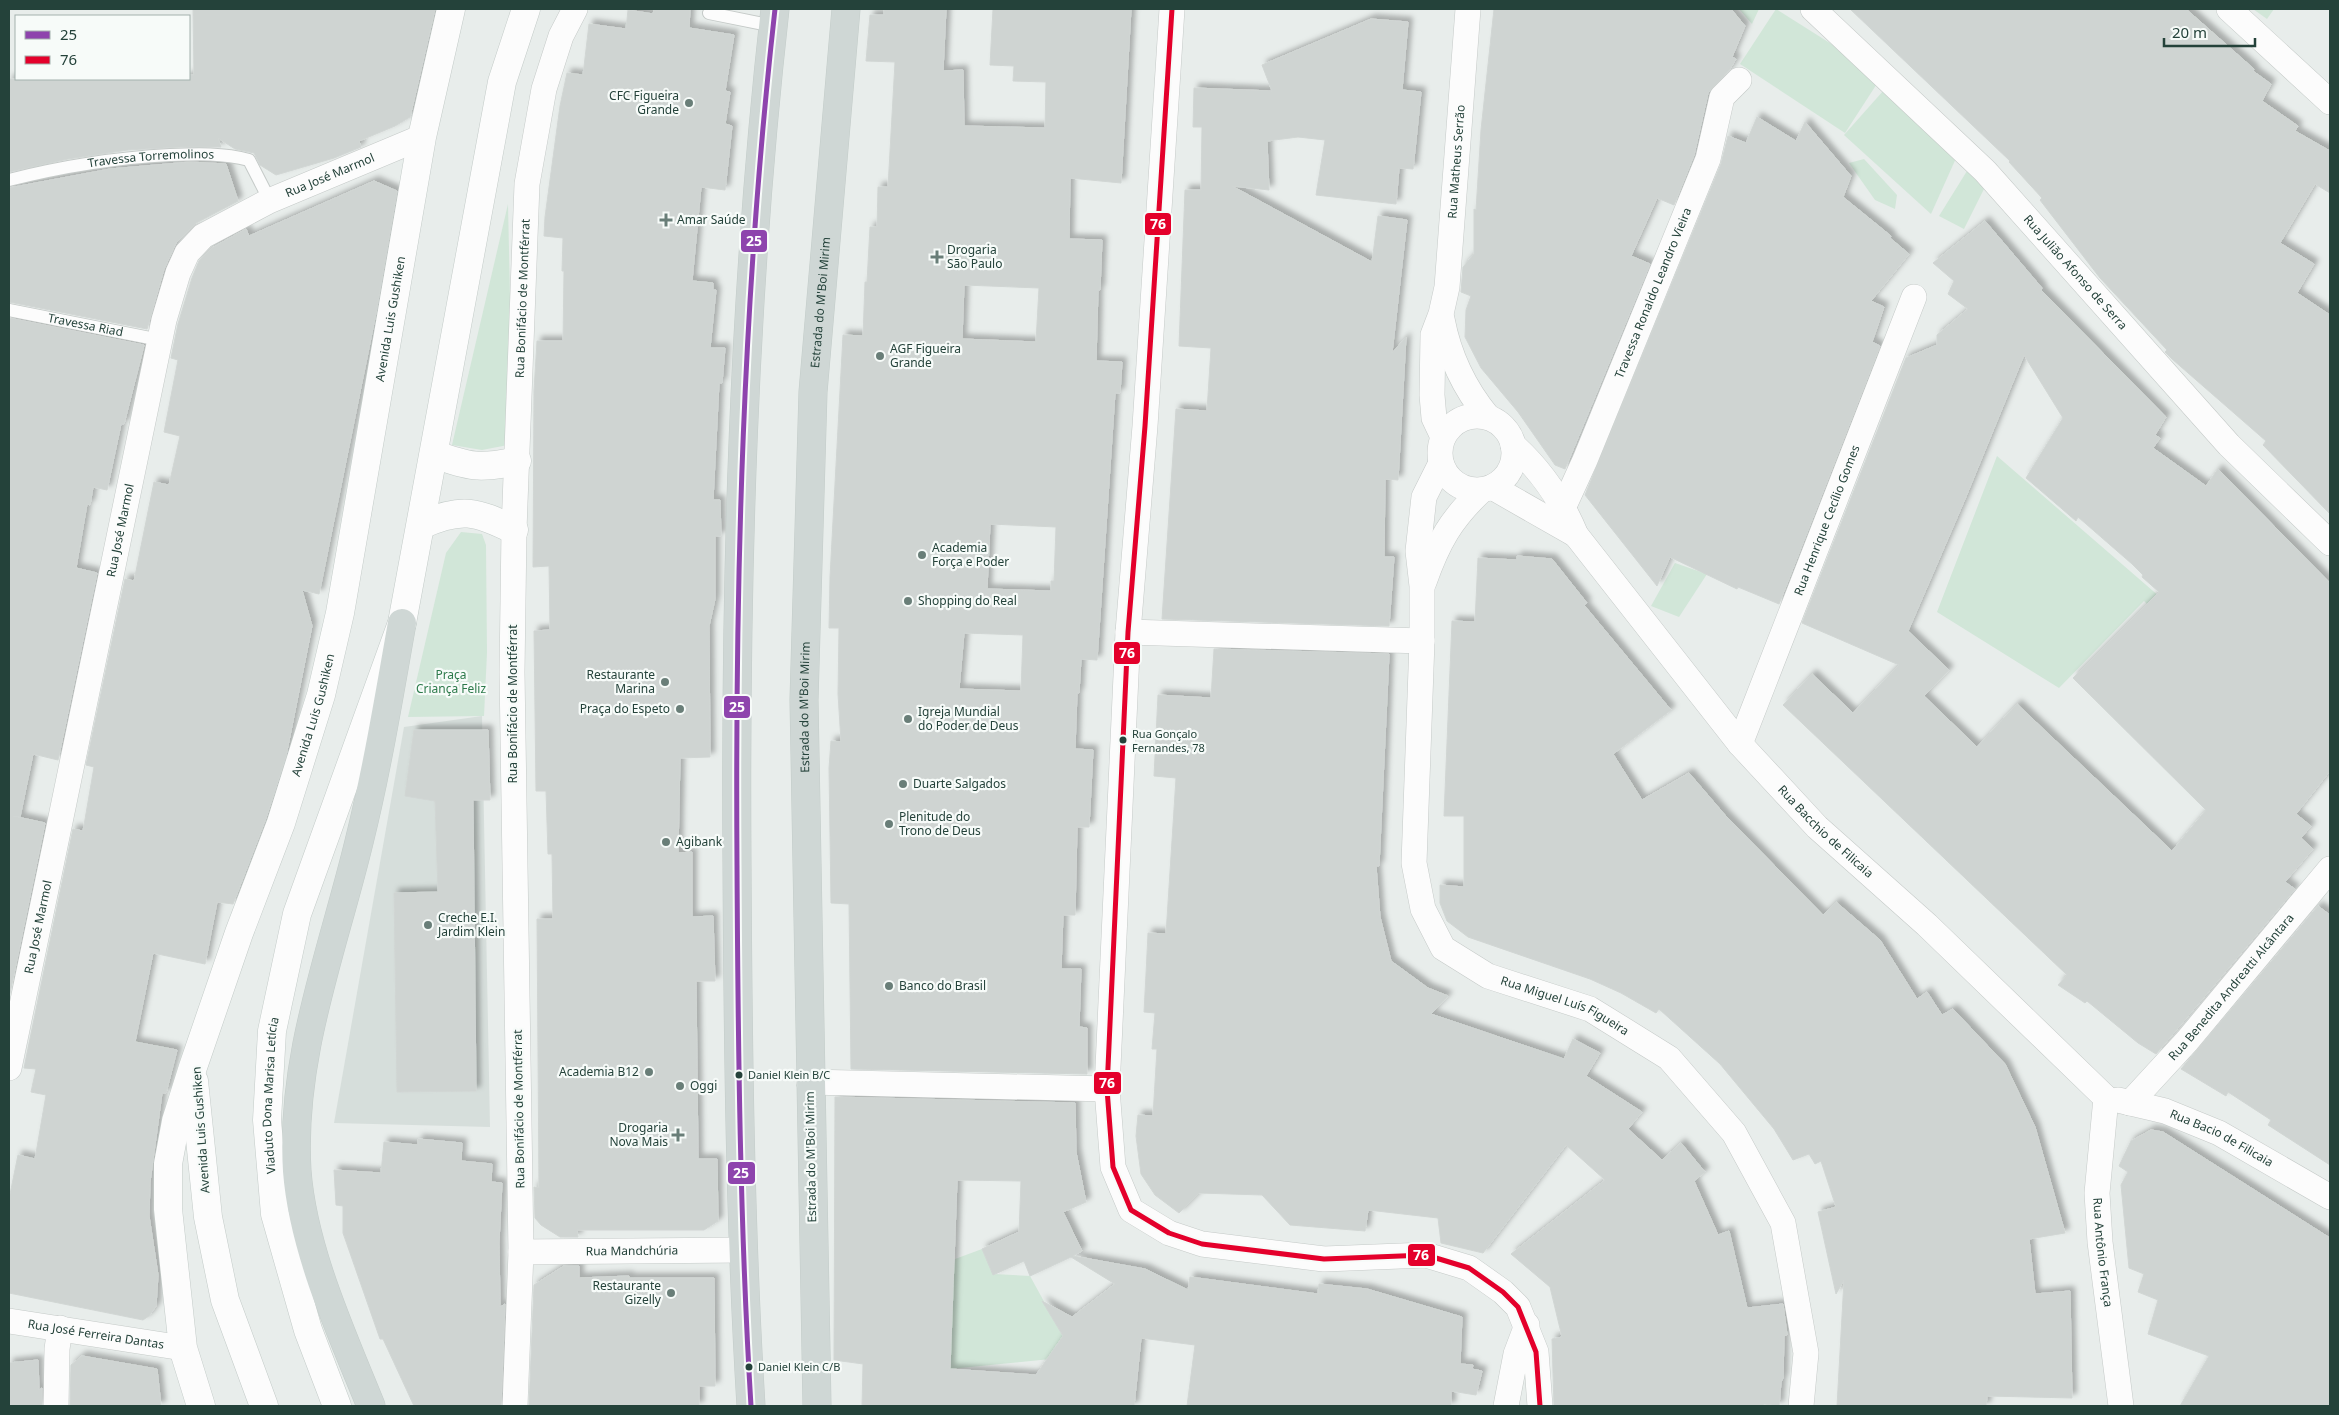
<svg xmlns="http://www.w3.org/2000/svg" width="2339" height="1415" font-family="'Noto Sans',sans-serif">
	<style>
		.built { fill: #d6dedb }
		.green { fill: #d1e6d8 }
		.building { fill: #cfd4d2; stroke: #d1d6d4; fill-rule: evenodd; filter: url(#shadow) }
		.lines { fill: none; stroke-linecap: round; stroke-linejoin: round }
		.lane-casing { stroke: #c5cac8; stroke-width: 14 }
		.street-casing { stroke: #c5cac8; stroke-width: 26 }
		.secondary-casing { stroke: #c3cbc8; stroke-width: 29 }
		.primary-casing { stroke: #c3ccc9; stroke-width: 29 }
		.lane { stroke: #fcfcfc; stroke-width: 12 }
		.street { stroke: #fcfcfc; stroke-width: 25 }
		.secondary { stroke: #fcfcfc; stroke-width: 28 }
		.primary { stroke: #cfd7d5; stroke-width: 28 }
		.bus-1-casing { stroke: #f7fbf9; stroke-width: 9 }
		.bus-2-casing { stroke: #f7fbf9; stroke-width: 9 }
		.bus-1 { stroke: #8e44ad; stroke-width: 5 }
		.bus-2 { stroke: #e4002b; stroke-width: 5 }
		.poi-dot { fill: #697e78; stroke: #f7fbf9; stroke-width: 2 }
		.bus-dot { fill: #24423a; stroke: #f7fbf9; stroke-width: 2 }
		.labels { text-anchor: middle; stroke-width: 4.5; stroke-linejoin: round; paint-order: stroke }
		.bus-label { font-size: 11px; fill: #24423a; stroke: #f7fbf9; text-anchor: start }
		.poi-label { font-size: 12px; fill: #24423a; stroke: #f7fbf9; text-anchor: start }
		.street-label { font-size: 12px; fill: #24423a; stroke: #f7fbf9 }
		.park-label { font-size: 12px; fill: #2d7a4b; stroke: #f7fbf9 }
		.line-badge { stroke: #f7fbf9; stroke-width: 2 }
		.badge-label { font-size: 14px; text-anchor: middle; font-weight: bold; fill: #fff }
	</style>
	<defs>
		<filter id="shadow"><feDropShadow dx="4.5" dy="-4.5" stdDeviation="2.5" flood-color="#0004"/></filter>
	</defs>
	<rect width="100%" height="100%" fill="#e8edeb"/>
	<!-- built -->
	<polygon class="built" points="482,716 490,1127 334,1123 404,727"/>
	<!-- green -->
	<g class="green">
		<polygon points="1739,9 1759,9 1752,24"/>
		<polygon points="1776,9 1882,76 1845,133 1740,64"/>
		<polygon points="2253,9 2274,9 2267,19"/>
		<polygon points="1884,90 1957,156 1931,214 1844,135"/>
		<polygon points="1864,159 1897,195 1895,209 1875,200 1849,163"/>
		<polygon points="1967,171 1986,185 1964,229 1939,216"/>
		<polygon points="508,204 510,296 508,445 482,450 452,445"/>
		<polygon points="1997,456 2286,706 2253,709 2144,601 2059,688 1937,612"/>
		<polygon points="461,532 482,534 486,545 487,653 484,716 408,717 446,553"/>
		<polygon points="1675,563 1707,574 1679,617 1651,606"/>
		<polygon points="982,1249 993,1274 1030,1276 1063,1336 1055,1347 1060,1358 950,1369 951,1286 955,1259"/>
	</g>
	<!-- building -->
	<g class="building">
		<polygon points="193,9 435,9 410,117 395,126 359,141 361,147 334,158 276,175 260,165 254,153 235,149 218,138 221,147 180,147 128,150 68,159 9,172 9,79 189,79 189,75 194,75"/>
		<polygon points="654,9 690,9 689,28 734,35 725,91 730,92 725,124 732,126 725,190 701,187 692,281 713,283 713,290 716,290 710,348 725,348 722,383 719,383 713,500 720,500 721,536 715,536 715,599 709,626 710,757 680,758 678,853 692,852 692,917 713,916 715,981 696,981 698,1159 717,1159 718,1221 704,1230 577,1230 578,1237 560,1237 541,1225 535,1218 534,1187 539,1188 537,919 553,919 552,854 548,854 546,791 536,791 534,631 550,630 549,566 533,567 534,391 537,341 563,341 564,271 562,271 563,238 544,236 545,217 560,106 567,73 583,75 589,24 626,29 628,10 653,14"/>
		<path d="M884 9H946L943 71 963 70 964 126 1045 128 1046 82 1013 81 1014 66 990 65 993 9H1131L1121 183 1070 178 1069 239 1102 240 1100 290H1098L1096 361 1122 362 1120 393H1115L1097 660 1081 659 1079 693H1077L1075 749 1093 750 1089 827H1077L1075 915H1063L1061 969H1081L1079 1027 1087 1028V1074L851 1069 849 904 831 903 829 768 831 741 841 742 838 694 839 628H829L830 577 843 335 863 336 865 282H867L870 227H877L878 187H888L895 62 866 61 870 15H884ZM964 285 1039 288 1036 342 962 339ZM990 524 1056 527 1054 581H1051V591L987 589ZM964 633 1023 635 1021 691 959 689Z"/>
		<polygon points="1494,9 1731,9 1745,26 1732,57 1736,59 1730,69 1708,93 1694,155 1674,205 1657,198 1631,256 1650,264 1565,469 1555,465 1518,412 1481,368 1465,337 1466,310 1471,296 1461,292 1463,267 1474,254 1474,209 1476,210 1481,130"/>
		<polygon points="1850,9 2186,9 2254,69 2253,71 2271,84 2262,101 2298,126 2295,131 2330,151 2330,193 2315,184 2280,243 2314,264 2297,293 2330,315 2330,514 2263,445 2266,441 2172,359 2165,352 2167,350 2100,278 2040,200 2042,198 2009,162 2010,161"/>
		<polygon points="1371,19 1408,22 1402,90 1421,92 1413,169 1399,168 1396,204 1316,195 1325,140 1298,137 1267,141 1269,190 1232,186 1372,262 1378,216 1407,220 1392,353 1406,337 1398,480 1385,479 1384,557 1394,557 1389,626 1162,619 1176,409 1207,411 1211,348 1179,346 1185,190 1201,190 1202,127 1193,127 1194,88 1272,91 1262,65"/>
		<polygon points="1757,117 1796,141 1805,122 1851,176 1843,197 1891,236 1890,238 1909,254 1871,301 1884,307 1872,342 1880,346 1779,604 1738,587 1737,589 1670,557 1657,586 1585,495 1721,164 1728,136 1746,143"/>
		<polygon points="190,162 226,164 238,201 196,223 176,243 164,269 147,329 9,302 9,188 110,169"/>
		<polygon points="374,181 397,191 376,313 319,594 302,590 312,626 286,756 266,818 233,904 217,902 205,964 153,953 135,1042 177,1050 166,1093 162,1093 150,1182 149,1216 158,1275 156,1306 149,1316 143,1320 9,1293 9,1199 18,1155 35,1159 46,1095 31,1092 36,1069 24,1068 73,829 83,831 94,767 86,765 125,579 134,581 154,482 169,485 180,436 164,432 178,360 171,358 178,324 192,278 199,261 212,248 246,229 249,236"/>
		<path d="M1985 221 2042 288 2041 290 2166 417 2155 435 2160 438 2153 448 2206 486 2218 469 2330 583V771L2296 814 2311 826 2301 838 2313 849 2285 882 2295 889 2156 1054 2138 1043 2087 1001 2085 1003 2058 985 2067 975 1783 705 1812 674 1853 713 1899 665 1802 623 1906 358 1937 345V335L1968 309 1948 294 1954 281 1933 263ZM2024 355 2063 418 2026 478 2076 521 2078 517 2132 564 2143 575 2142 577 2159 592 2073 678 2206 810 2172 851 2017 704 1977 747 1924 696 1949 670 1908 631 1965 499Z"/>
		<polygon points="9,318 144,345 124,424 121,424 107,490 93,487 90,505 87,504 76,568 97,573 58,760 33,754 20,817 13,816 45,823 9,998"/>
		<polygon points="1517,556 1552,559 1587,603 1584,605 1671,710 1613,754 1642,800 1689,773 1725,815 1823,915 1836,902 1880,940 1917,999 1927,992 1942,1015 1953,1009 2005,1064 2035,1127 2065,1233 2029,1239 2035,1294 2070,1291 2072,1398 1987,1396 1986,1406 1837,1406 1844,1280 1836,1294 1818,1212 1836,1207 1821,1161 1815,1164 1809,1154 1793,1160 1774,1129 1720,1064 1659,1009 1656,1013 1621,993 1590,979 1468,937 1447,921 1440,903 1440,885 1464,887 1464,816 1444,816 1452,621 1475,622 1478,558 1517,560"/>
		<polygon points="1214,649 1389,654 1379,866 1376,866 1380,917 1391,961 1428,988 1448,996 1431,1014 1564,1059 1573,1039 1600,1053 1586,1076 1642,1112 1628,1129 1662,1160 1681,1143 1705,1172 1694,1181 1718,1235 1729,1231 1747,1308 1783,1304 1787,1335 1784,1336 1783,1378 1781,1382 1779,1406 1764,1404 1763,1406 1554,1406 1552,1339 1562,1337 1550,1287 1511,1254 1605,1180 1566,1145 1483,1253 1441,1243 1438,1218 1368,1210 1365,1231 1290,1225 1262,1195 1199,1193 1179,1213 1155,1195 1141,1174 1136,1136 1138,1115 1153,1116 1157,1049 1152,1049 1155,1013 1144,1012 1146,974 1148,933 1166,934 1176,778 1154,776 1158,695 1211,698"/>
		<polygon points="414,730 488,730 490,800 473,800 476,1091 397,1092 394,893 438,892 435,801 405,796"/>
		<polygon points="2318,906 2330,915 2330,1165 2268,1125 2271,1120 2228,1092 2226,1096 2181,1069"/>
		<path d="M835 1097 1075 1103 1076 1152 1086 1202 1063 1212 1082 1251 1073 1256 1145 1269 1188 1290 1190 1277 1318 1294 1319 1284 1367 1289 1462 1317 1460 1364 1473 1365 1472 1369 1482 1371 1476 1395 1451 1391V1406H1187L1195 1345 1141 1338 1134 1406H862L863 1364 834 1360ZM957 1180 1021 1181 1019 1232 982 1249 993 1275 1024 1261 1030 1276 1071 1257 1115 1284 1072 1317 1042 1301 1063 1336 1036 1375 950 1369Z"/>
		<polygon points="2151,1130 2163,1132 2330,1238 2330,1406 2180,1406 2209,1356 2148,1334 2158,1300 2138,1292 2144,1274 2129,1268 2121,1185 2128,1172 2119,1166 2131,1141"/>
		<polygon points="418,1139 462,1143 461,1161 492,1164 491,1182 502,1183 499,1242 500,1307 505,1304 501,1406 414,1406 383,1339 380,1339 343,1233 343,1206 336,1205 334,1170 381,1173 384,1142 418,1145"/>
		<polygon points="564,1266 579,1266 579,1278 629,1276 629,1278 714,1278 715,1386 699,1386 699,1406 529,1406 534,1285"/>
		<polygon points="82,1356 157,1369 161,1406 70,1406 71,1365"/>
		<polygon points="38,1360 39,1390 42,1388 42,1406 9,1406 9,1363"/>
	</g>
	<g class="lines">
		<!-- lane casing -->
		<g class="lane-casing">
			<g id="lane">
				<polyline points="709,13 773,26"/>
				<path id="s1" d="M9 180C64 166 113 158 170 155 197 154 223 153 249 160L270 201"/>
				<path id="s2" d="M9 310 160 340"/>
			</g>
		</g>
		<!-- street casing -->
		<g class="street-casing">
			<g id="street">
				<polyline points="1172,9 1145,426 1128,632 1107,1089 1113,1167 1131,1210 1169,1233 1202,1244 1324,1259 1426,1255 1469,1268 1503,1292 1518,1307 1536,1352 1540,1406"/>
				<path id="s3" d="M1813 9 1985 171 2229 445 2330 543"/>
				<polyline points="2229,9 2330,102"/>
				<path d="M1442 319C1449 356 1464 388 1488 417"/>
				<circle cx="1477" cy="453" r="37"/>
				<path id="s4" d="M1443 437 1434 418 1432 395 1433 335 1441 314 1447 287 1468 9"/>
				<path id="s5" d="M1513 445C1542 471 1561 499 1576 535L1740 744 1817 827 1927 925 2106 1098"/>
				<path id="s6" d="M1441 463 1424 497 1418 551 1422 586V641L1414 863 1423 909 1443 948 1488 976 1590 1009 1669 1058 1734 1133 1783 1223 1806 1353 1801 1406"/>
				<polyline points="1492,487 1576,535"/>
				<path id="s7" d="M1564 506 1585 460 1708 159 1722 97 1739 80"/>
				<path d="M1424 582C1438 542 1451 519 1482 490"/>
				<polyline points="1128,632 1422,641"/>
				<path id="s8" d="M1740 744 1914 297"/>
				<path id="s9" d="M9 1068 164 320 178 273 187 253 203 236 269 201 422 137"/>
				<polyline points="809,1082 1107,1089"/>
				<path id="s10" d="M2106 1098 2097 1193 2100 1242 2121 1406"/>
				<path id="s11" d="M2118 1100 2165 1111 2219 1133 2330 1197"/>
				<path id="s12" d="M2130 1103 2187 1041 2330 869"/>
				<path id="s13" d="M521 1252 742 1250"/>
				<path id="s14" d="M9 1321 183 1348"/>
				<polyline points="56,1406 57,1349 60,1328"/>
				<path id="s15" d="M515 1406 521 1252 512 672 514 530 527 184 544 89 561 36 575 9"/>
				<polyline points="1506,1406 1516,1354 1527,1325"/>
			</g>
		</g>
		<!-- secondary casing -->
		<g class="secondary-casing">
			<g id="secondary">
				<path d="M434 454C469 467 480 469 517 461"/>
				<path d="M421 525C461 507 476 511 514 530"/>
				<polyline points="194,1081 208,1217 225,1300 264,1406"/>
				<path id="s16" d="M201 1406 183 1348 168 1209V1164L176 1121 193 1067 239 933 281 823 321 695 340 613 422 137 451 9"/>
				<path id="s17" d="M337 1406 308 1330 275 1214 267 1120 272 1031 297 914 402 623 502 82 526 9"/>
			</g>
		</g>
		<!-- primary casing -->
		<g class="primary-casing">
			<g id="primary">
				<path d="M371 1406C342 1334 303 1250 297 1171 290 1057 333 950 359 842 377 770 389 696 402 623"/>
				<path d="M751 1406C740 1226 738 1046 737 865 735 579 743 293 775 9"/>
				<path id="s18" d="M817 1406 804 700 813 392 846 9"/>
			</g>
		</g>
		<!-- lane -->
		<use href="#lane" class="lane"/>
		<!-- street -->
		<use href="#street" class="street"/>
		<!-- secondary -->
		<use href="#secondary" class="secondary"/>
		<!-- primary -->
		<use href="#primary" class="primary"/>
		<!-- bus-1 casing -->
		<g class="bus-1-casing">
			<path id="bus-1" d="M751 1406C740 1226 738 1046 737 865 735 579 743 293 775 9"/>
		</g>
		<!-- bus-2 casing -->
		<g class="bus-2-casing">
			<polyline id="bus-2" points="1172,9 1145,426 1128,632 1107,1089 1113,1167 1131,1210 1169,1233 1202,1244 1324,1259 1426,1255 1469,1268 1503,1292 1518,1307 1536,1352 1540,1406"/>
		</g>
		<!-- bus-1 -->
		<use href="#bus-1" class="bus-1"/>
		<!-- bus-2 -->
		<use href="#bus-2" class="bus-2"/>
	</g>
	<!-- markers -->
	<g class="poi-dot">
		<circle cx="689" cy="103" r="5"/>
		<path d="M663.5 212.5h5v5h5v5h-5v5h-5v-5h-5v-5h5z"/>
		<path d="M934.5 249.5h5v5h5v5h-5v5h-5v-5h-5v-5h5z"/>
		<circle cx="880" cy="356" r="5"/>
		<circle cx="922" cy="555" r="5"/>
		<circle cx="908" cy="601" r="5"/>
		<circle cx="665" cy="682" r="5"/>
		<circle cx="680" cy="709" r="5"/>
		<circle cx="908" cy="719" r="5"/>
		<circle cx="903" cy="784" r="5"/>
		<circle cx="889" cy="824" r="5"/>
		<circle cx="666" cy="842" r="5"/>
		<circle cx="428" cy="925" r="5"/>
		<circle cx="889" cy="986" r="5"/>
		<circle cx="649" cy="1072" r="5"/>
		<circle cx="680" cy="1086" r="5"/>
		<path d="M675.5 1127.5h5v5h5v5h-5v5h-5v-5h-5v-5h5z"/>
		<circle cx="671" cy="1293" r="5"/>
	</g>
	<g class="bus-dot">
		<circle cx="1123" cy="740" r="4.5"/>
		<circle cx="739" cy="1075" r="4.5"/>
		<circle cx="749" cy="1367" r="4.5"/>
	</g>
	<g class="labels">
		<!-- bus labels -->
		<g class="bus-label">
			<text x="1132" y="738">Rua Gonçalo<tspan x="1132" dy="14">Fernandes, 78</tspan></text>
			<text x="748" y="1079">Daniel Klein B/C</text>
			<text x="758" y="1371">Daniel Klein C/B</text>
		</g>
		<!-- poi labels -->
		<g class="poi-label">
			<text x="679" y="100" text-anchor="end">CFC Figueira<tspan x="679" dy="14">Grande</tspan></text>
			<text x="677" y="224">Amar Saúde</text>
			<text x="947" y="254">Drogaria<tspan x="947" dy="14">São Paulo</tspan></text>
			<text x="890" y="353">AGF Figueira<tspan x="890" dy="14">Grande</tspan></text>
			<text x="932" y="552">Academia<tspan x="932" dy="14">Força e Poder</tspan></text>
			<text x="918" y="605">Shopping do Real</text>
			<text x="655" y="679" text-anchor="end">Restaurante<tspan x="655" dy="14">Marina</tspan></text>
			<text x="670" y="713" text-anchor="end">Praça do Espeto</text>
			<text x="918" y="716">Igreja Mundial<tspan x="918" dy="14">do Poder de Deus</tspan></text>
			<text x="913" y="788">Duarte Salgados</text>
			<text x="899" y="821">Plenitude do<tspan x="899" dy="14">Trono de Deus</tspan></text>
			<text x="676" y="846">Agibank</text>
			<text x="438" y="922">Creche E.I.<tspan x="438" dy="14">Jardim Klein</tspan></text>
			<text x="899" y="990">Banco do Brasil</text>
			<text x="639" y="1076" text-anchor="end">Academia B12</text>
			<text x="690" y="1090">Oggi</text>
			<text x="668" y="1132" text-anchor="end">Drogaria<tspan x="668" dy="14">Nova Mais</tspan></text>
			<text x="661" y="1290" text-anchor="end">Restaurante<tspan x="661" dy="14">Gizelly</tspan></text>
		</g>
		<!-- street labels -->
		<g class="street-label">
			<text dy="4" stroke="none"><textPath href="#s1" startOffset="144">Travessa Torremolinos</textPath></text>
			<text dy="4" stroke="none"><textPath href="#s4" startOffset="280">Rua Matheus Serrão</textPath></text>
			<text dy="4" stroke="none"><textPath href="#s9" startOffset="999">Rua José Marmol</textPath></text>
			<text dy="4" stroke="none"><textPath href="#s3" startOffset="372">Rua Julião Afonso de Serra</textPath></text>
			<text dy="4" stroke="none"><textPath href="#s7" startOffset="231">Travessa Ronaldo Leandro Vieira</textPath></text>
			<text dy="4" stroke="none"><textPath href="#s15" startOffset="1108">Rua Bonifácio de Montférrat</textPath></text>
			<text dy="4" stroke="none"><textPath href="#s18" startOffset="1104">Estrada do M'Boi Mirim</textPath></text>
			<text dy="4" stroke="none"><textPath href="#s16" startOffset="1122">Avenida Luis Gushiken</textPath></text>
			<text dy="4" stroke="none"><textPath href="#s2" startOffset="78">Travessa Riad</textPath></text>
			<text dy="4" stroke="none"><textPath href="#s8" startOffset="240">Rua Henrique Cecílio Gomes</textPath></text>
			<text dy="4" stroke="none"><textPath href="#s9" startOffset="549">Rua José Marmol</textPath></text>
			<text transform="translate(513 704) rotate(-90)" y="4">Rua Bonifácio de Montférrat</text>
			<text dy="4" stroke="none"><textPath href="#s18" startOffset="699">Estrada do M'Boi Mirim</textPath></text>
			<text dy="4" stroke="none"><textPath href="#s16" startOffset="718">Avenida Luis Gushiken</textPath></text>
			<text dy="4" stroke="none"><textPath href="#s5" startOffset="499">Rua Bacchio de Filicaia</textPath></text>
			<text dy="4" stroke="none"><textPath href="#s9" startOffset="144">Rua José Marmol</textPath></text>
			<text dy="4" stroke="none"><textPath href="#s12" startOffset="154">Rua Benedita Andreatti Alcântara</textPath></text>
			<text dy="4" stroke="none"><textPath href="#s6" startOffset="631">Rua Miguel Luís Figueira</textPath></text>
			<text dy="4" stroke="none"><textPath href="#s17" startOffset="321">Viaduto Dona Marisa Letícia</textPath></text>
			<text transform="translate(519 1109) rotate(-91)" y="4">Rua Bonifácio de Montférrat</text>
			<text transform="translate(201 1130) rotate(-94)" y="4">Avenida Luis Gushiken</text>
			<text dy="4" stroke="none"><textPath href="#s11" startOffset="111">Rua Bacio de Filicaia</textPath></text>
			<text transform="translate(811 1157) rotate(-91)" y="4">Estrada do M'Boi Mirim</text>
			<text dy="4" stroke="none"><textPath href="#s13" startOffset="111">Rua Mandchúria</textPath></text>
			<text dy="4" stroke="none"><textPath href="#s10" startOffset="155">Rua Antônio França</textPath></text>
			<text dy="4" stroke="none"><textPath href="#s14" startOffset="88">Rua José Ferreira Dantas</textPath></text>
		</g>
		<!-- park labels -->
		<g class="park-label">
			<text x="451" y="679">Praça<tspan x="451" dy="14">Criança Feliz</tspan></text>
		</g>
	</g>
	<g class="line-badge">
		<rect x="1144" y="212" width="28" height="24" rx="5" fill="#e4002b"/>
		<rect x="740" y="229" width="28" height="24" rx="5" fill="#8e44ad"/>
		<rect x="1113" y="641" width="28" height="24" rx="5" fill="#e4002b"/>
		<rect x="723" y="695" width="28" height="24" rx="5" fill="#8e44ad"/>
		<rect x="1093" y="1071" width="29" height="24" rx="5" fill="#e4002b"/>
		<rect x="727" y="1161" width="29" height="24" rx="5" fill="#8e44ad"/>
		<rect x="1407" y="1243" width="29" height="24" rx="5" fill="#e4002b"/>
	</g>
	<g class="badge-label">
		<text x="1158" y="229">76</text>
		<text x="754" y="246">25</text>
		<text x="1127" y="658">76</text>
		<text x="737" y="712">25</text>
		<text x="1107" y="1088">76</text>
		<text x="741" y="1178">25</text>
		<text x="1421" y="1260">76</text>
	</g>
	<!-- border -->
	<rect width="2339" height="1415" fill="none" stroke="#24423a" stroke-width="20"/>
	<!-- legend -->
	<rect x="15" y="15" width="175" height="65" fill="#f7fbf9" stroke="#a3b1ad"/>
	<rect x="25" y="31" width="25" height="8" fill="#8e44ad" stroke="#a3b1ad"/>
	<text x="60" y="40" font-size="15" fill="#24423a">25</text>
	<rect x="25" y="56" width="25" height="8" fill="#e4002b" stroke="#a3b1ad"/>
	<text x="60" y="65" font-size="15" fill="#24423a">76</text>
	<!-- scale -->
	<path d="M2164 38v8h91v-8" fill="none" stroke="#24423a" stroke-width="2.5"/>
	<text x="2172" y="38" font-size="15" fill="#24423a" stroke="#f7fbf9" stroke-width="4" paint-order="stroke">20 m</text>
</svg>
